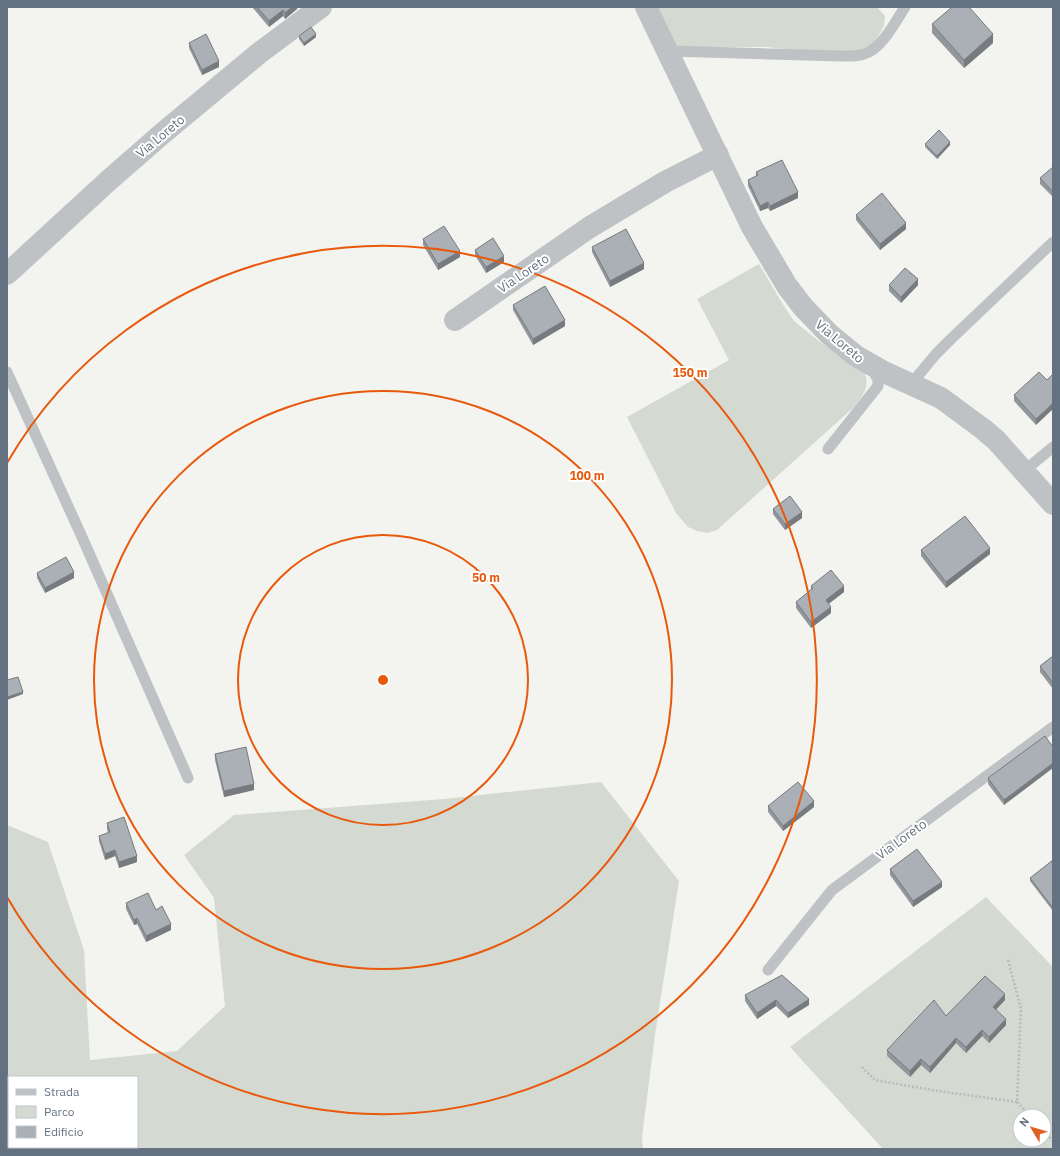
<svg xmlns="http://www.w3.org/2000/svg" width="1060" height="1156" font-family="'IBM Plex Sans',sans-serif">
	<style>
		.green { fill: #d4dad1; fill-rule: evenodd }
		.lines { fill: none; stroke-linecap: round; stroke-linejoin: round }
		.path { stroke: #b8babc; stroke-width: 2.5; stroke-dasharray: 2 2; stroke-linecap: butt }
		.service { stroke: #bec2c5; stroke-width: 11 }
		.minor { stroke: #bec2c5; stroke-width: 22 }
		.tertiary { stroke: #bec2c5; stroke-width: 22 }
		.wall { fill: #92979c }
		.shaded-wall { fill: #777b7f }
		.building { fill: #aab0b5; stroke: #777b7f }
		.ring { fill: none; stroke: #e8590c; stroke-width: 2 }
		.labels { text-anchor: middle; stroke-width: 4; stroke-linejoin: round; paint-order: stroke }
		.street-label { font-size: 13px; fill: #637180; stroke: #fff }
		.centre { fill: #e8590c; stroke: #fff; stroke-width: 2 }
		.ring-label { font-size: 12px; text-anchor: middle; font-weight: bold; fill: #e8590c; stroke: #fff; stroke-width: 4; stroke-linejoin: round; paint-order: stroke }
	</style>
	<rect width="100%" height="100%" fill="#f3f4ef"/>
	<!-- green -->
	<g class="green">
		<polygon points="653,7 877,7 885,16 884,26 876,40 870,46 858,51 803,51 767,47 675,47"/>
		<path d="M759 264 782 303 794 321 820 342 864 372C871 386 862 397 853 408L717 530 708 533 697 531 688 527 676 513 627 417 729 360 697 299Z"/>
		<path d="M601 782 679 881 655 1035 642 1137 643 1149H7V825L48 842 84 950 90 1060 177 1051 225 1006 214 898 184 855 234 815 444 799ZM9 1077H137V1147H9Z"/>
		<path d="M986 897 1053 967V1149H883L790 1047ZM1020 1116H1044V1140H1020Z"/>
	</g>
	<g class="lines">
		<!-- path -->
		<g class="path">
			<polyline points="1008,960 1021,1009 1017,1102 1030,1116"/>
			<polyline points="862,1067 875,1080 938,1091 1017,1102"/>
			<polyline points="1044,1131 1053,1141"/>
		</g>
		<!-- service -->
		<g class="service">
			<path d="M668 51 839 56C847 56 856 57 864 54 881 50 896 21 905 7"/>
			<polyline points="7,372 82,537 188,778"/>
			<polyline points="911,384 936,354 951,339 1053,242"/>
			<polyline points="828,449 878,386 878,380 872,368"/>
			<polyline points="1024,471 1053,447"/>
			<polyline points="768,970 832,890 1053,727"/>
		</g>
		<!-- minor -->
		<g class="minor">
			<polyline points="7,274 108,181 163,133 258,54 321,7"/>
			<polyline points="455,320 590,227 665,182 718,155"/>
		</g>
		<!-- tertiary -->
		<polyline class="tertiary" points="646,7 752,227 787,286 803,307 829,334 856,356 884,372 941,398 983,429 996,440 1053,504"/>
	</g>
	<!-- wall -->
	<g class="wall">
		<polygon points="252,7 297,7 297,9 285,19 283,16 269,27"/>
		<polygon points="932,24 993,43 964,68 932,33"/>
		<polygon points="299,36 316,37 304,46 299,39"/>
		<polygon points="189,43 219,67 202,75 189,48"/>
		<polygon points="925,144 950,145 937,159 925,147"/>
		<polygon points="1053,167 1053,197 1040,184 1040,178"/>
		<polygon points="756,172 798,198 770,211 768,208 760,211 748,186 748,180 756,176"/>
		<polygon points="856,215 906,229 880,250 856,220"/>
		<polygon points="423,239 460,257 438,270 423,245"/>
		<polygon points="592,247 644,269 610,287 592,252"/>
		<polygon points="475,250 504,262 486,273 475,255"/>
		<polygon points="889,285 918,285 901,303 889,291"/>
		<polygon points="513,305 565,326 533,345 513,310"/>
		<polygon points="1047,380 1036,425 1014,401 1014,395"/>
		<polygon points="773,509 802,518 785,530 773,514"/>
		<polygon points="921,550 990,554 946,588 921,556"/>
		<polygon points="37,573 74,578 45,593 37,578"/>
		<polygon points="811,586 844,592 828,604 831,613 811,628 796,608 796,602 811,590"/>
		<polygon points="1053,656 1053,689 1040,672 1040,666"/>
		<polygon points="1045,736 1004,805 988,784 988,778"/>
		<polygon points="215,754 254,790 224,797 215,760"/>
		<polygon points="768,806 814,807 783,831 768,812"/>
		<polygon points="107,823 137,862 119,868 115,856 105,860 99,841 99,836 108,833 107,829"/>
		<polygon points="1053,860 1053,911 1030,881 1030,878"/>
		<polygon points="890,869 942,887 913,907 890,875"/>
		<polygon points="126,903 156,910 171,930 146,942 137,924 134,925 126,909"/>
		<polygon points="745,995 809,1005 788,1018 776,1006 757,1019 745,1001"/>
		<polygon points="1005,1000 996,1009 1006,1025 989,1043 982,1036 966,1053 956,1043 930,1073 921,1065 910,1077 887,1056 887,1050 946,1016"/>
	</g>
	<!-- shaded-wall -->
	<g class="shaded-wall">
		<polygon points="292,7 297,7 297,9 285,19 285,13"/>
		<polygon points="283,10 283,16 269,27 269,21"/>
		<polygon points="316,34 316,37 304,46 304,43"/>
		<polygon points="993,34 993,43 964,68 964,60"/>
		<polygon points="219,61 219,67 202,75 202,70"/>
		<polygon points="950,142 950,145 937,159 937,156"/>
		<polygon points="798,192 798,198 770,211 770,206"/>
		<polygon points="768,202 768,208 760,211 760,206"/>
		<polygon points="906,223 906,229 880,250 880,244"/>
		<polygon points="460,251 460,257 438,270 438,264"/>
		<polygon points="504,256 504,262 486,273 486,267"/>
		<polygon points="644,263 644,269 610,287 610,281"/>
		<polygon points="918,279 918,285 901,303 901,297"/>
		<polygon points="565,320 565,326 533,345 533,339"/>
		<polygon points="1053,403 1053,409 1036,425 1036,419"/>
		<polygon points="802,512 802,518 785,530 785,524"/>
		<polygon points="990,548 990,554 946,588 946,582"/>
		<polygon points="74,572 74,578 45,593 45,588"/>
		<polygon points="844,586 844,592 826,606 826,600"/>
		<polygon points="831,607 831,613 811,628 811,622"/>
		<polygon points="23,692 23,694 7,700 7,697"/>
		<polygon points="1053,763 1053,768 1004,805 1004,800"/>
		<polygon points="254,784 254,790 224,797 224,791"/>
		<polygon points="814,801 814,807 783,831 783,826"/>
		<polygon points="115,850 115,856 105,860 105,854"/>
		<polygon points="137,856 137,862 119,868 119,862"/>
		<polygon points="942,882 942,887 913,907 913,901"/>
		<polygon points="137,918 137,924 134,925 134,920"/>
		<polygon points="171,924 171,930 146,942 146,936"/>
		<polygon points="1005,994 1005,1000 993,1013 993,1007"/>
		<polygon points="809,999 809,1005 788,1018 788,1013"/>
		<polygon points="776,1000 776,1006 757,1019 757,1013"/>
		<polygon points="1006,1019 1006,1025 989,1043 989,1037"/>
		<polygon points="982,1030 982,1036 966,1053 966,1047"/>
		<polygon points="956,1038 956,1043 930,1073 930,1067"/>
		<polygon points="921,1059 921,1065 910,1077 910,1071"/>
	</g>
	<!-- building -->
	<g class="building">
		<polygon points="257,7 292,7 285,13 283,10 269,21"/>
		<polygon points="952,7 969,7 993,34 964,60 932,24"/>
		<polygon points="311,27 316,34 304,43 299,36"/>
		<polygon points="206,34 219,61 202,70 189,43"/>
		<polygon points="939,130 950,142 937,156 925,144"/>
		<polygon points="782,160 798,192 770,206 768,202 760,206 748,180 758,175 756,172"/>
		<polygon points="1053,167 1053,192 1040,178"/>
		<polygon points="882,193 906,223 880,244 856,215"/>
		<polygon points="444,226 460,251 438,264 423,239"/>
		<polygon points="626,229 644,263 610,281 592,247"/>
		<polygon points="493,238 504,256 486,267 475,250"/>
		<polygon points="905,268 918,279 901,297 889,285"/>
		<polygon points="545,286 565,320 533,339 513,305"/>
		<polygon points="1039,372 1047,380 1053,374 1053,403 1036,419 1014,395"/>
		<polygon points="790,496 802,512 785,524 773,509"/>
		<polygon points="965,516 990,548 946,582 921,550"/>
		<polygon points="66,557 74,572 45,588 37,573"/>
		<polygon points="831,570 844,586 826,600 831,607 811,622 796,602 813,588 811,586"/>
		<polygon points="1053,656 1053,683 1040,666"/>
		<polygon points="18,677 23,692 7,697 7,680"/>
		<polygon points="1045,736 1053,747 1053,763 1004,800 988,778"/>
		<polygon points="246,747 254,784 224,791 215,754"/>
		<polygon points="798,782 814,801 783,826 768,806"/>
		<polygon points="124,817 137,856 119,862 115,850 105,854 99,836 110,832 107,823"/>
		<polygon points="917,849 942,882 913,901 890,869"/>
		<polygon points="1053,860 1053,908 1030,878"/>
		<polygon points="148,893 156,910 162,906 171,924 146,936 137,918 134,920 126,903"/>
		<polygon points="782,975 809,999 788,1013 776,1000 757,1013 745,995"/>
		<polygon points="985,976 1005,994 993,1007 1006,1019 989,1037 982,1030 966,1047 956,1038 930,1067 921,1059 910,1071 887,1050 934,1000 946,1016"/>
	</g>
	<!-- distance rings -->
	<g class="ring">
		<circle cx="383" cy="680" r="145"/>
		<circle cx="383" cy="680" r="289"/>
		<path d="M7 463A434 434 0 1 1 7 897"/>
	</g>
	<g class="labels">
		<!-- street labels -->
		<g class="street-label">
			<text transform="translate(160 136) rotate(-40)" y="5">Via Loreto</text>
			<text transform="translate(523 273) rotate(-34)" y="5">Via Loreto</text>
			<text transform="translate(840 341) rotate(40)" y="5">Via Loreto</text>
			<text transform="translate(901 839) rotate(-36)" y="5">Via Loreto</text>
		</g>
	</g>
	<circle cx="383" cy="680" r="6" class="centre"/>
	<g class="ring-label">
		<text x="690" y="377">150 m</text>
		<text x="587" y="480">100 m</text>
		<text x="486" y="582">50 m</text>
	</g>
	<!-- border -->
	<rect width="1060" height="1156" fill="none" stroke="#637180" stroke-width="16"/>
	<!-- legend -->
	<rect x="8" y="1076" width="130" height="72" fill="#ffffff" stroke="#c1c6cc"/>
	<rect x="16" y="1089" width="20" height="6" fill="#bec2c5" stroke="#c1c6cc"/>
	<text x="44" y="1096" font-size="12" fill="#637180">Strada</text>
	<rect x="16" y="1106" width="20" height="12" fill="#d4dad1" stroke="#c1c6cc"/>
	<text x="44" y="1116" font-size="12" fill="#637180">Parco</text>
	<rect x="16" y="1126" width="20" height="12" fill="#aab0b5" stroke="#c1c6cc"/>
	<text x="44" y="1136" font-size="12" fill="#637180">Edificio</text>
	<!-- north arrow -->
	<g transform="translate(1032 1128) rotate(308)"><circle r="19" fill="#ffffff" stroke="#c1c6cc"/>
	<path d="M0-3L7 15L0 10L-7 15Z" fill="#df5e24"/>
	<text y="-6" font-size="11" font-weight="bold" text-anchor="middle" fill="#637180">N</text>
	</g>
</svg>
